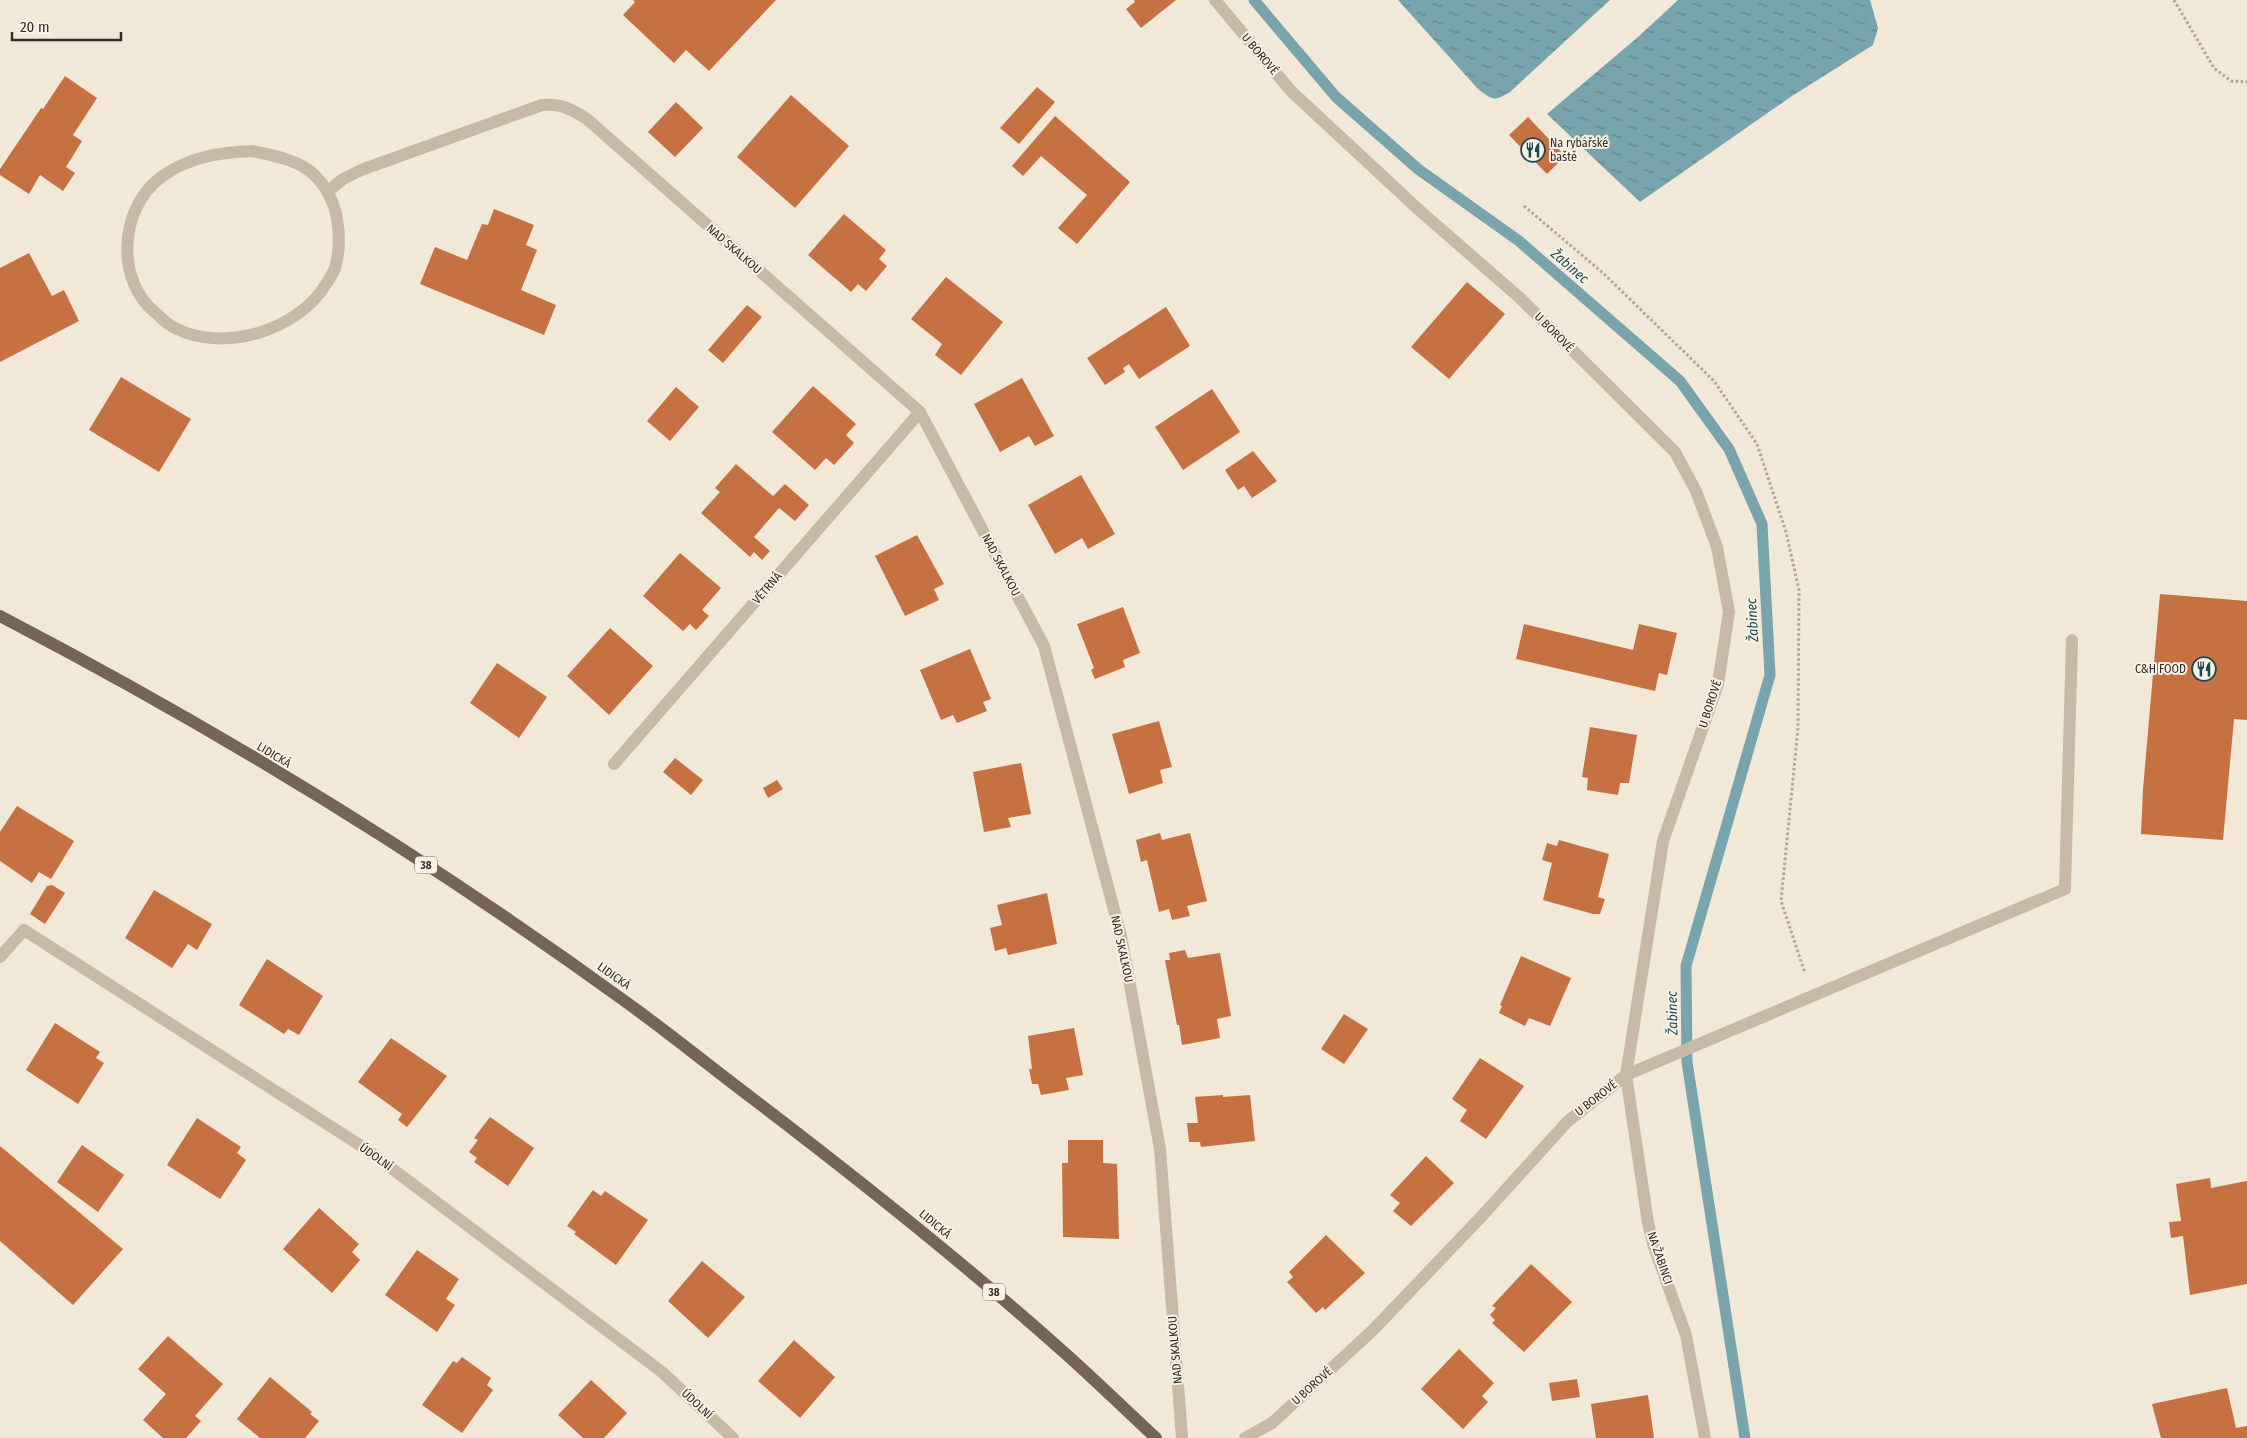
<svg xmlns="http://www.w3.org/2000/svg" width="2247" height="1438" font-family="'Fira Sans Condensed',sans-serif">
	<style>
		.water { fill: url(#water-ripples) }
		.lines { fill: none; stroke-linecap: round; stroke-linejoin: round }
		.stream { stroke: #77a4ad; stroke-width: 11 }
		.building { fill: #c57141 }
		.path { stroke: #b4a38e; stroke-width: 3; stroke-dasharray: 2.5 2.5; stroke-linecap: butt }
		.service { stroke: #c8b9a4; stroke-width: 12 }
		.minor { stroke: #c8b9a4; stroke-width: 12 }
		.primary { stroke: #766556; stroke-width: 12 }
		.labels { text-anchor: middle; stroke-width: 4; stroke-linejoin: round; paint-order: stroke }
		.shield { fill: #f9f1e4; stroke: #6f675f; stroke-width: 1 }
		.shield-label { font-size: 11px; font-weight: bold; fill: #342c26 }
		.street-label { font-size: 12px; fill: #342c26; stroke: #f9f1e4 }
		.poi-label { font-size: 12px; fill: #342c26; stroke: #f9f1e4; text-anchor: start }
		.water-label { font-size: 14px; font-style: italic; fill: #1c4a54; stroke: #f9f1e4 }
	</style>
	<defs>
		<pattern id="water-ripples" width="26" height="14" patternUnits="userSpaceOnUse" patternTransform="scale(1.25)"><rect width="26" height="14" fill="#77a4ad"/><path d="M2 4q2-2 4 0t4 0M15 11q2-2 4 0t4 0" fill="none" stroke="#62868d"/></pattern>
	</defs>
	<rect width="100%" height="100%" fill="#f1e8d8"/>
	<!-- water -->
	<g class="water">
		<path d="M1398 0H1610L1510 92C1493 102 1493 100 1478 89Z"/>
		<polygon points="1678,0 1870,0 1878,28 1873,45 1792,96 1640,202 1547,114 1638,37"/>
	</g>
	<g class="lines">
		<!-- stream -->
		<polyline class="stream" points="1254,0 1336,97 1418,169 1519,241 1680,381 1729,449 1762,524 1770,675 1686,966 1687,1062 1745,1438"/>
	</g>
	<!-- building -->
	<g class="building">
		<polygon points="633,0 776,0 709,71 686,50 674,63 623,15 635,2"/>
		<polygon points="1134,0 1176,0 1141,28 1126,9 1135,2"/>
		<polygon points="65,76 97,98 73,135 82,141 66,167 75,173 63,191 40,175 29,194 0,175 0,169 41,108 43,109"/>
		<polygon points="1037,87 1055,102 1019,144 1000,128"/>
		<polygon points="791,95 849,146 795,208 737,157"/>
		<polygon points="676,102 703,128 675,157 648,132"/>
		<polygon points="1055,116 1130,182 1077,244 1058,228 1087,195 1041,156 1023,176 1012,166"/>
		<polygon points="1528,117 1565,156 1547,174 1509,135"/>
		<polygon points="494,209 534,225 526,245 537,250 521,290 556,305 544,335 420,284 435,247 467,260 482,224 488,225"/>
		<polygon points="844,214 886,250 879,259 887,266 866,291 858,284 851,292 808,255"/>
		<polygon points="29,253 52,296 64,290 79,321 0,362 0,268"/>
		<polygon points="946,277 1003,322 961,375 935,355 942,344 911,319"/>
		<polygon points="1467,282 1505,314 1449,379 1411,347"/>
		<polygon points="747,305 762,317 723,363 708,350"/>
		<polygon points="1166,307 1190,346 1139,379 1129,364 1123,368 1125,372 1105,385 1087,358"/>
		<polygon points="121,377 191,419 159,472 89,430"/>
		<polygon points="1022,378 1054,436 1035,446 1029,436 1000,452 974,404"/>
		<polygon points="813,386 856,424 846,435 854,443 834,465 826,458 815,470 772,432"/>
		<polygon points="676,387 699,407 670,441 647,421"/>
		<polygon points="1212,389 1240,432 1183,470 1155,427"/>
		<polygon points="1253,451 1277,481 1252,498 1244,486 1238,490 1225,470"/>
		<polygon points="736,464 773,496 785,484 809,505 795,521 779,508 754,537 770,551 762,560 754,552 750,557 701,513 720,492 715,488"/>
		<polygon points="1081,475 1115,534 1088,549 1082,538 1055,554 1028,505"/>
		<polygon points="917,535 944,584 934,589 939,600 905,616 875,556"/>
		<polygon points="680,553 721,588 702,610 709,616 696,630 690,624 683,631 643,596"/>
		<polygon points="2160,594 2247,601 2247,720 2234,719 2223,840 2141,834 2143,789"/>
		<polygon points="1123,607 1140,653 1123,660 1125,667 1095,679 1091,670 1094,668 1077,624"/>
		<polygon points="1524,624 1633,650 1639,624 1677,633 1667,675 1659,673 1655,691 1516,659"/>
		<polygon points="610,628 653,666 609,715 567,676"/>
		<polygon points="970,649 991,699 983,702 987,711 957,723 953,715 941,720 920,670"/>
		<polygon points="497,663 547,697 519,738 470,703"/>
		<polygon points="1159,721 1172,767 1160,770 1163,783 1129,794 1112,734"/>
		<polygon points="1590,727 1637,735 1629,783 1620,783 1618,795 1587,790 1588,778 1582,777"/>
		<polygon points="675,758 703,780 691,795 663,772"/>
		<polygon points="1021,763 1031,814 1008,818 1011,827 984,832 973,772"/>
		<polygon points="777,780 783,789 768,798 763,788"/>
		<polygon points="17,806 74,841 51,879 39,872 32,883 0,861 0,832"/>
		<polygon points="1160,833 1162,840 1190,833 1207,901 1187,906 1190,916 1172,920 1169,909 1159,912 1147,860 1141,862 1136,840"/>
		<polygon points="1559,840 1609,854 1598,897 1605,899 1600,914 1593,914 1543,900 1552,863 1542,860 1547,843 1557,846"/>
		<polygon points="52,885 65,893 45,924 30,914 47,886"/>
		<polygon points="154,890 212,924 197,950 188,944 172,968 125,938"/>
		<polygon points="1047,893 1057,944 1008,955 1006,948 995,951 990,928 1002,925 997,905"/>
		<polygon points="1185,950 1188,958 1220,953 1231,1016 1217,1019 1220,1038 1182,1045 1179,1025 1177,1025 1165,960 1170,960 1169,953"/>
		<polygon points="1521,956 1571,978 1550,1026 1529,1018 1525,1026 1499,1013 1502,1006 1500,1005"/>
		<polygon points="267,959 323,996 299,1035 288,1029 284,1034 239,1005"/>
		<polygon points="1344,1014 1368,1029 1344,1064 1321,1049"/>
		<polygon points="55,1023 100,1052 96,1058 104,1063 78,1104 26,1070"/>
		<polygon points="1074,1028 1083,1075 1066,1078 1069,1090 1041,1095 1038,1084 1032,1084 1029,1069 1032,1069 1028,1036"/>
		<polygon points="391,1038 447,1076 407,1127 398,1120 402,1114 358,1082"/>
		<polygon points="1480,1058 1524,1086 1486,1139 1460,1121 1467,1110 1452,1099"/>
		<polygon points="1223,1095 1223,1097 1250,1095 1255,1141 1201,1147 1200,1142 1189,1142 1187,1123 1198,1123 1195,1097"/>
		<polygon points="490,1117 534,1148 508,1186 474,1162 477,1158 469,1152 478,1140 474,1138"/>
		<polygon points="197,1118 241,1147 237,1153 246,1160 220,1199 167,1165"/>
		<polygon points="1068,1140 1103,1140 1103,1163 1117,1164 1119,1239 1063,1237 1062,1163 1068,1163"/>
		<polygon points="82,1145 124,1175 98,1212 57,1182"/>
		<polygon points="0,1146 123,1249 73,1305 0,1241"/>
		<polygon points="1426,1156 1454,1183 1411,1226 1393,1211 1400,1203 1390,1195"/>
		<polygon points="2210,1178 2211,1188 2247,1181 2247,1284 2190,1295 2183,1236 2171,1238 2169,1222 2181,1221 2176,1184"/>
		<polygon points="593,1190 601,1196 605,1191 648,1220 616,1265 574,1234 576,1232 567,1226"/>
		<polygon points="319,1208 359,1244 352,1252 360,1260 332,1293 283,1249"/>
		<polygon points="1326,1235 1365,1273 1325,1310 1323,1307 1316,1313 1287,1282 1293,1277 1289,1272"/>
		<polygon points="417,1250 459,1279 446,1299 455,1305 437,1332 385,1295"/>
		<polygon points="702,1261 745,1297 708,1338 668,1301"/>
		<polygon points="1531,1264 1572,1302 1524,1352 1492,1323 1495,1320 1490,1315 1496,1308 1492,1306"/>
		<polygon points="168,1336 223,1384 195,1416 201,1421 186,1438 163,1438 143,1420 166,1394 138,1369"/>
		<polygon points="794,1340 835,1377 800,1418 758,1381"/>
		<polygon points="1459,1349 1494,1383 1482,1396 1488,1402 1463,1429 1421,1389"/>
		<polygon points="462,1357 491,1378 487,1385 493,1390 462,1433 422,1405 453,1361 457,1363"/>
		<polygon points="270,1377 312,1412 310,1414 319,1421 305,1438 260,1438 237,1419"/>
		<polygon points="1577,1379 1580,1397 1552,1401 1549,1383"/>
		<polygon points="591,1380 627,1413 604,1438 583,1438 558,1415"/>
		<polygon points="2227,1388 2236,1428 2247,1426 2247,1438 2161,1438 2152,1404"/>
		<polygon points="1648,1395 1654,1438 1596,1438 1591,1404"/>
	</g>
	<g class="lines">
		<!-- path -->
		<g class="path">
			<polyline points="2174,0 2214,68 2231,81 2247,82"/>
			<polyline points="1524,206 1603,273 1714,381 1757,444 1786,532 1799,590 1798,728 1781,901 1805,973"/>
		</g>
		<!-- service -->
		<polyline class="service" points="1215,0 1291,91 1419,210 1520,298"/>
		<!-- minor -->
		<g class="minor">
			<path d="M253 151C269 155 289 158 304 167 322 178 334 199 337 219 340 236 340 251 335 268 333 274 329 279 326 284 298 331 223 353 175 328 168 325 162 319 157 314 115 282 119 209 160 178 187 157 221 152 253 151Z"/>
			<path d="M327 192 343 179 361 170 542 105C561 103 571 109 587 119L920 412 1044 646 1121 936 1160 1149 1182 1438"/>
			<polyline points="1520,298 1675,452 1696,491 1717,547 1729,612 1718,684 1663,841 1626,1075 1648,1223 1654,1247 1686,1335 1705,1438"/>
			<polyline points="614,764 920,412"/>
			<polyline points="0,957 24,930 366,1149 662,1372 733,1438"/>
			<polyline points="1245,1438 1272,1423 1373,1330 1481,1217 1567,1122 1626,1075 2065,889 2072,640"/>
		</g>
		<!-- primary -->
		<path class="primary" d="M0 616C217 729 428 858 626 1002 665 1030 702 1060 740 1089 852 1174 962 1261 1067 1355 1097 1382 1126 1410 1156 1438"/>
	</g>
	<!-- icons -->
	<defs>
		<g id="restaurant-ring" transform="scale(1.25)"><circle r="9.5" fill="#f9f1e4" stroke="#1c4a54" stroke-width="1.5"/><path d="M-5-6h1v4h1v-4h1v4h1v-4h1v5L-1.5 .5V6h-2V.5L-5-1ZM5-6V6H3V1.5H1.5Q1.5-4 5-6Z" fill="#1c4a54"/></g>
	</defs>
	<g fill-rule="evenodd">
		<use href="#restaurant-ring" x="1533" y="150"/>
		<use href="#restaurant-ring" x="2204" y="669"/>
	</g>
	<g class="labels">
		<!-- shield labels -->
		<g class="shield">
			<rect x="415" y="856.5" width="22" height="17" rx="4"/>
			<rect x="983" y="1283.5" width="22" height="17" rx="4"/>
		</g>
		<g class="shield-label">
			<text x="426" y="869">38</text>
			<text x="994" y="1296">38</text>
		</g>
		<!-- street labels -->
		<g class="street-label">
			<text transform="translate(1260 54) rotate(50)" y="4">U BOROVÉ</text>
			<text transform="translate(734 249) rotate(41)" y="4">NAD SKALKOU</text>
			<text transform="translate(1554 332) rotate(45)" y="4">U BOROVÉ</text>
			<text transform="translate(1001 565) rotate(62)" y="4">NAD SKALKOU</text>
			<text transform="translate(767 588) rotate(-49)" y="4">VĚTRNÁ</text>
			<text transform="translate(1710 704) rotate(-72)" y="4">U BOROVÉ</text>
			<text transform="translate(274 755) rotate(31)" y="4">LIDICKÁ</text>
			<text transform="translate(1122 949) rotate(78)" y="4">NAD SKALKOU</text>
			<text transform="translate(614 976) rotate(35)" y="4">LIDICKÁ</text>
			<text transform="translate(1596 1098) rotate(-38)" y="4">U BOROVÉ</text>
			<text transform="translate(376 1157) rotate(36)" y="4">ÚDOLNÍ</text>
			<text transform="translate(935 1224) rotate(40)" y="4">LIDICKÁ</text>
			<text transform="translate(1660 1258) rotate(71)" y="4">NA ŽABINCI</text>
			<text transform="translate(1175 1350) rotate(-95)" y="4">NAD SKALKOU</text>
			<text transform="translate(1312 1386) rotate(-42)" y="4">U BOROVÉ</text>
			<text transform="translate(697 1404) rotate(43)" y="4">ÚDOLNÍ</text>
		</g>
		<!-- poi labels -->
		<g class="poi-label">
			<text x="1550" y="147">Na rybářské<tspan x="1550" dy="14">baště</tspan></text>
			<text x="2186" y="673" text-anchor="end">C&amp;H FOOD</text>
		</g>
		<!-- water labels -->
		<g class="water-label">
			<text transform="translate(1570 266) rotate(41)" y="5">Žabinec</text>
			<text transform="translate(1752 620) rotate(-93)" y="5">Žabinec</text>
			<text transform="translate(1672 1013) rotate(-91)" y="5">Žabinec</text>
		</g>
	</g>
	<!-- scale -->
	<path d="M12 32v8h109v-8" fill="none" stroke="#342c26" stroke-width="2.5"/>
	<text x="20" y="32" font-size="15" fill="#342c26" stroke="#f9f1e4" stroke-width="4" paint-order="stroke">20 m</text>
</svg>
